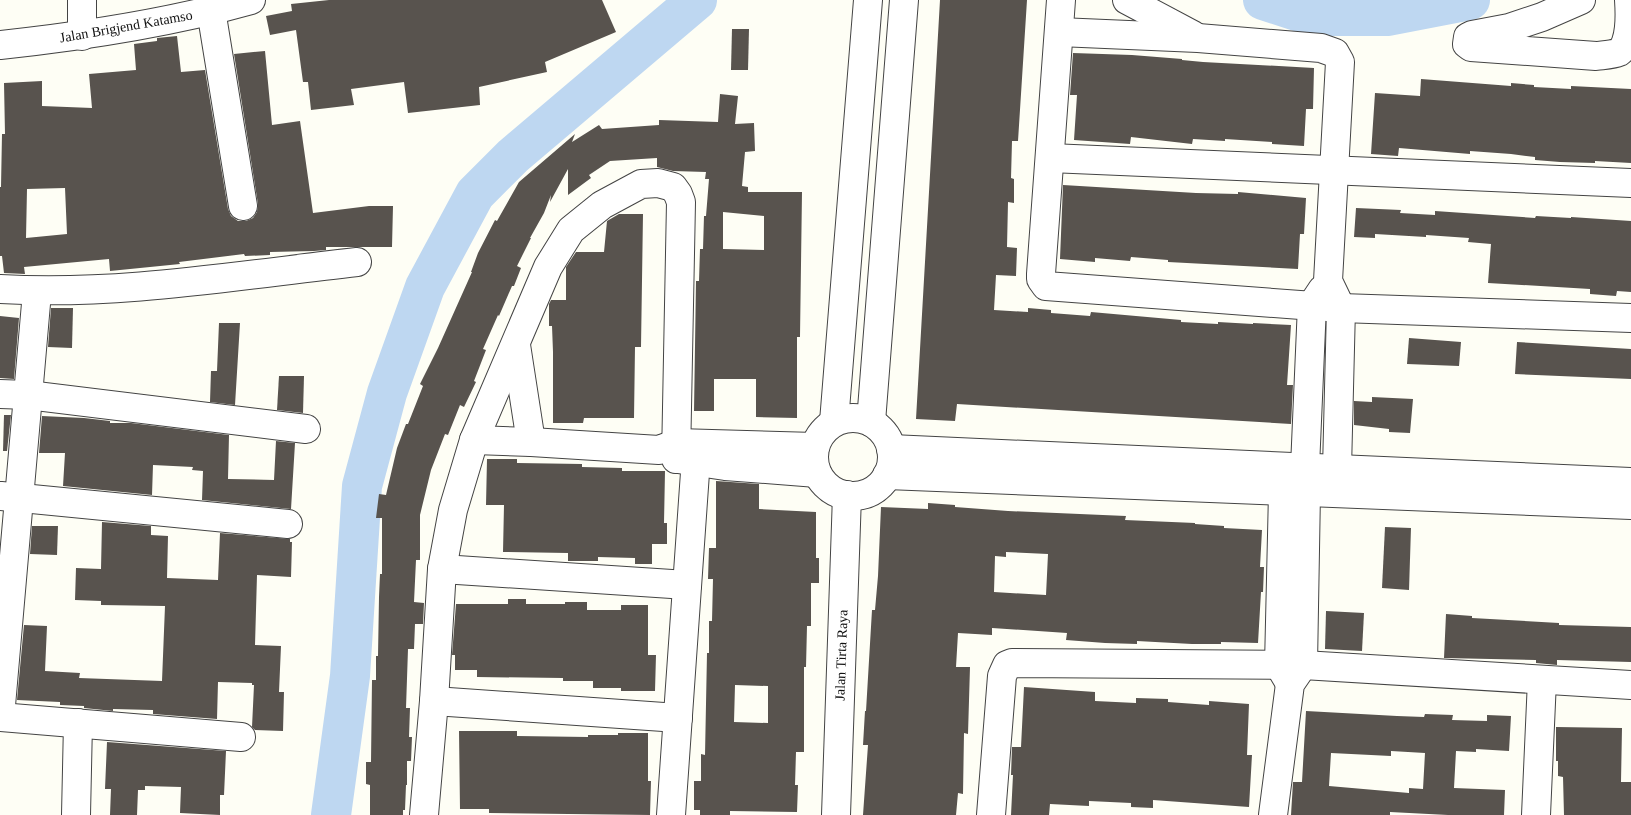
<svg xmlns="http://www.w3.org/2000/svg" width="1631" height="815" font-family="'Times New Roman',serif">
	<style>
		.lines { fill: none; stroke-linecap: round; stroke-linejoin: round }
		.river { stroke: #bed7f1; stroke-width: 40 }
		.building { fill: #58534e; fill-rule: evenodd }
		.minor-casing { stroke: #444; stroke-width: 30 }
		.minor { stroke: #fff; stroke-width: 28 }
		.labels { text-anchor: middle; stroke-width: 5; stroke-linejoin: round; paint-order: stroke }
		.street-label { font-size: 14px; fill: #111; stroke: #fff }
	</style>
	<rect width="100%" height="100%" fill="#fefef5"/>
	<g class="lines">
		<!-- river -->
		<g class="river">
			<polyline points="1263,0 1312,16 1387,16 1470,0"/>
			<polyline points="331,815 350,676 362,486 387,393 425,287 475,194 513,156 697,0"/>
		</g>
	</g>
	<!-- building -->
	<g class="building">
		<polygon points="329,0 602,0 616,32 545,62 547,72 479,87 480,105 408,113 404,82 351,89 354,105 311,110 308,82 303,82 296,30 270,35 266,16 292,11 291,4"/>
		<polygon points="940,0 1027,0 1018,141 1012,141 1011,178 1014,179 1014,203 1008,202 1007,247 1017,248 1016,276 996,275 994,310 1028,312 1028,308 1051,310 1051,313 1090,316 1091,312 1181,320 1181,322 1218,324 1218,322 1253,324 1253,323 1291,325 1287,385 1293,385 1291,424 957,404 955,421 916,419"/>
		<polygon points="732,29 749,29 748,70 731,70"/>
		<path d="M177 36 181 72 205 70 228 209 231 216 238 221H246L253 218 257 212 258 204 234 54 265 51 272 125 300 121 313 213 369 206H393L392 247H326V250L314 251 270 252V255L245 256 244 254 179 262 180 264 110 271 109 259 24 267 25 274 4 273 2 256H0V187H1L2 134H5L4 83 42 81V106L92 108 89 74 136 70 134 44 157 41V38ZM65 188 67 234 26 238 27 189Z"/>
		<polygon points="1073,53 1132,55 1182,59 1182,60 1203,62 1314,68 1313,109 1306,109 1304,146 1272,144 1272,142 1225,139 1225,141 1193,139 1192,144 1131,137 1130,144 1074,140 1077,95 1070,95"/>
		<polygon points="1421,79 1511,86 1511,83 1534,85 1534,87 1571,89 1571,86 1631,89 1631,163 1595,161 1595,163 1560,162 1535,160 1535,157 1511,154 1470,151 1470,154 1399,148 1398,156 1371,154 1375,93 1420,96"/>
		<path d="M720 94 738 96 735 124 754 123 755 151 745 152 742 186 748 187V192H802L800 337H797V418L756 417V379H714V411H694L696 281H699L700 249H703L704 216H706L709 179H705L706 172 673 171 657 167V158L610 161 589 175 591 178 568 195V169L550 202 551 195 544 213 530 238H531L517 266 521 268 514 286H512L499 316 498 315 483 349 486 350 474 381 476 382 464 407 460 405 448 435 445 434 431 470 420 515V560H416L414 602 424 603 423 624H415L414 649H408L406 708H410L409 737H412L411 761H407V785H406L405 810H403V815H370V785L366 784V762H371L372 680H376V656H378L379 597 380 574H382V518H376L379 494 386 495 397 448 406 424H408L423 386 420 384 438 348 472 272H471L478 253 495 220 497 221 519 182 575 134 572 142 599 125 602 129 659 125V120L718 122ZM723 212 764 216V250L723 249Z"/>
		<polygon points="1063,185 1196,193 1238,194 1238,192 1306,198 1304,234 1300,234 1298,269 1168,262 1168,260 1131,257 1130,261 1095,258 1095,262 1060,259"/>
		<polygon points="1356,208 1401,210 1400,213 1435,215 1435,211 1535,218 1536,216 1571,218 1571,217 1631,221 1631,292 1617,291 1616,296 1590,294 1590,289 1488,283 1491,244 1468,242 1469,238 1426,235 1426,237 1375,234 1375,238 1354,237"/>
		<polygon points="619,214 643,214 641,347 635,347 634,418 584,418 583,423 553,423 553,352 552,326 549,326 549,304 551,300 566,300 566,267 576,252 604,252 607,221"/>
		<polygon points="51,308 73,308 72,348 48,347"/>
		<polygon points="0,316 19,318 14,379 0,378"/>
		<polygon points="219,323 240,323 235,405 210,402 211,371 217,371"/>
		<polygon points="1409,338 1461,342 1459,366 1407,364"/>
		<polygon points="1517,342 1631,349 1631,379 1515,374"/>
		<polygon points="279,376 304,376 303,413 277,410"/>
		<polygon points="1372,397 1413,399 1410,433 1389,432 1389,429 1354,425 1354,401 1372,402"/>
		<polygon points="4,415 11,415 7,451 3,451"/>
		<polygon points="42,416 84,418 110,421 110,423 131,423 229,435 228,479 274,480 276,441 295,443 291,509 202,500 203,471 192,470 193,467 153,465 152,495 63,486 65,453 39,453"/>
		<polygon points="487,459 517,459 517,463 582,464 582,467 622,468 622,471 665,471 664,523 667,523 667,544 652,544 652,564 635,564 635,558 598,557 598,561 568,561 568,553 503,552 504,505 486,505"/>
		<path d="M716 481 759 484V509L816 512V558H819V583H811V626H807L806 667H804V752H796L795 785H798L797 812 730 811V815H700V810H694V781H701V754L705 755 707 653H709V621H712L713 579H708L709 548H716ZM735 685 768 686V723L734 722Z"/>
		<path d="M928 503 955 505V507L1008 511 1126 516 1125 520 1195 523V524L1224 526V528L1262 530 1260 567H1264L1263 592H1261L1258 643 1221 642V644H1192L1137 641V644L1105 643 1066 640 1067 633 992 628V635L958 633 956 667H970L968 734 964 733 963 794 958 793 956 815H863L868 745H863L865 711H866L872 610H875L878 576 881 507 928 509ZM1006 552 1048 554 1046 595 994 592 995 556 1006 557Z"/>
		<polygon points="102,522 151,526 151,535 168,536 167,578 218,580 220,533 290,539 290,542 292,542 291,577 257,575 255,645 281,646 279,692 284,692 283,731 255,730 252,727 254,685 252,685 252,683 218,682 217,719 153,714 153,710 113,709 113,711 84,708 84,706 60,705 60,702 17,700 24,625 47,626 45,671 80,673 79,678 162,681 165,606 101,605 101,601 75,600 76,568 101,569"/>
		<polygon points="32,526 58,526 57,555 30,554"/>
		<polygon points="1385,527 1411,528 1409,590 1382,588"/>
		<polygon points="508,599 526,599 526,604 565,604 565,602 587,602 587,610 621,610 621,605 648,605 648,655 656,655 655,691 621,691 621,688 593,688 593,681 563,681 563,678 477,677 477,670 455,670 455,655 452,655 456,604 508,604"/>
		<polygon points="1326,611 1364,613 1362,651 1325,649"/>
		<polygon points="1446,614 1472,616 1472,618 1559,623 1559,625 1631,627 1631,662 1557,660 1557,665 1536,663 1536,660 1444,658"/>
		<polygon points="1024,687 1095,692 1095,701 1136,703 1136,698 1168,699 1168,702 1209,705 1209,701 1249,704 1247,755 1252,755 1249,807 1153,800 1153,808 1131,807 1131,803 1089,801 1089,806 1050,804 1049,815 1011,815 1013,775 1011,775 1012,747 1021,747"/>
		<path d="M1306 711 1397 716 1424 717 1425 714 1453 715 1452 720 1487 721V715L1511 716 1509 751 1476 749V752L1456 751 1454 788 1505 790 1504 815H1448L1390 812V815H1291L1293 782H1302ZM1391 751 1425 753 1423 789 1409 788V793L1329 786 1331 753 1391 756Z"/>
		<polygon points="1556,727 1622,728 1621,782 1631,782 1631,815 1564,815 1563,777 1558,776 1558,761 1556,761"/>
		<polygon points="459,731 517,731 517,736 588,737 588,735 618,735 618,733 648,733 648,781 651,781 650,815 489,813 489,809 460,809"/>
		<polygon points="107,742 226,751 224,795 220,795 220,815 180,813 181,787 145,786 145,790 138,790 137,815 110,815 111,789 105,789"/>
	</g>
	<g class="lines">
		<!-- minor casing -->
		<g class="minor-casing">
			<g id="minor">
				<polyline points="1061,0 1041,274 1041,279 1046,286 1341,308 1631,318"/>
				<polyline points="1127,0 1193,35"/>
				<path d="M1581 0 1542 17 1509 28 1472 35 1468 37 1467 44 1471 47 1596 56C1603 55 1612 55 1619 52 1631 44 1630 14 1629 0"/>
				<polyline points="211,10 243,206"/>
				<polyline points="1059,32 1198,38 1321,48 1335,53 1340,62 1328,281 1341,308 1337,469"/>
				<polyline points="82,36 82,0"/>
				<path d="M0 45C85 36 169 23 251 0"/>
				<polyline points="1050,158 1631,183"/>
				<path d="M0 289C120 296 239 275 357 262"/>
				<polyline points="516,345 531,442"/>
				<polyline points="0,394 28,395 306,429"/>
				<circle cx="853" cy="457" r="39"/>
				<polyline points="834,422 868,0"/>
				<polyline points="871,422 904,0"/>
				<polyline points="474,440 531,442 659,450 677,443 815,447"/>
				<polyline points="891,449 1631,482"/>
				<polyline points="678,459 725,466 817,473"/>
				<polyline points="1305,467 1312,305 1322,290"/>
				<polyline points="887,475 1631,505"/>
				<polyline points="1283,492 1279,665 1288,680"/>
				<polyline points="1,496 288,524"/>
				<polyline points="442,569 687,585"/>
				<polyline points="434,701 678,718"/>
				<polyline points="0,717 37,292"/>
				<polyline points="0,717 241,737"/>
				<polyline points="76,815 78,723"/>
				<polyline points="424,815 434,701 442,569 453,510 474,440 548,267 571,230 602,205 641,184 658,183 673,187 678,194 681,202 676,459"/>
				<polyline points="671,815 697,444"/>
				<polyline points="836,815 847,495"/>
				<polyline points="991,815 1002,676 1007,665 1012,663 1303,665 1631,685"/>
				<polyline points="1273,815 1290,684 1303,665 1306,492"/>
				<polyline points="1536,815 1542,680"/>
			</g>
		</g>
		<!-- minor -->
		<use href="#minor" class="minor"/>
	</g>
	<g class="labels">
		<!-- street labels -->
		<g class="street-label">
			<text transform="translate(126 26) rotate(-10)" y="5">Jalan Brigjend Katamso</text>
			<text transform="translate(841 655) rotate(-88)" y="5">Jalan Tirta Raya</text>
		</g>
	</g>
</svg>
